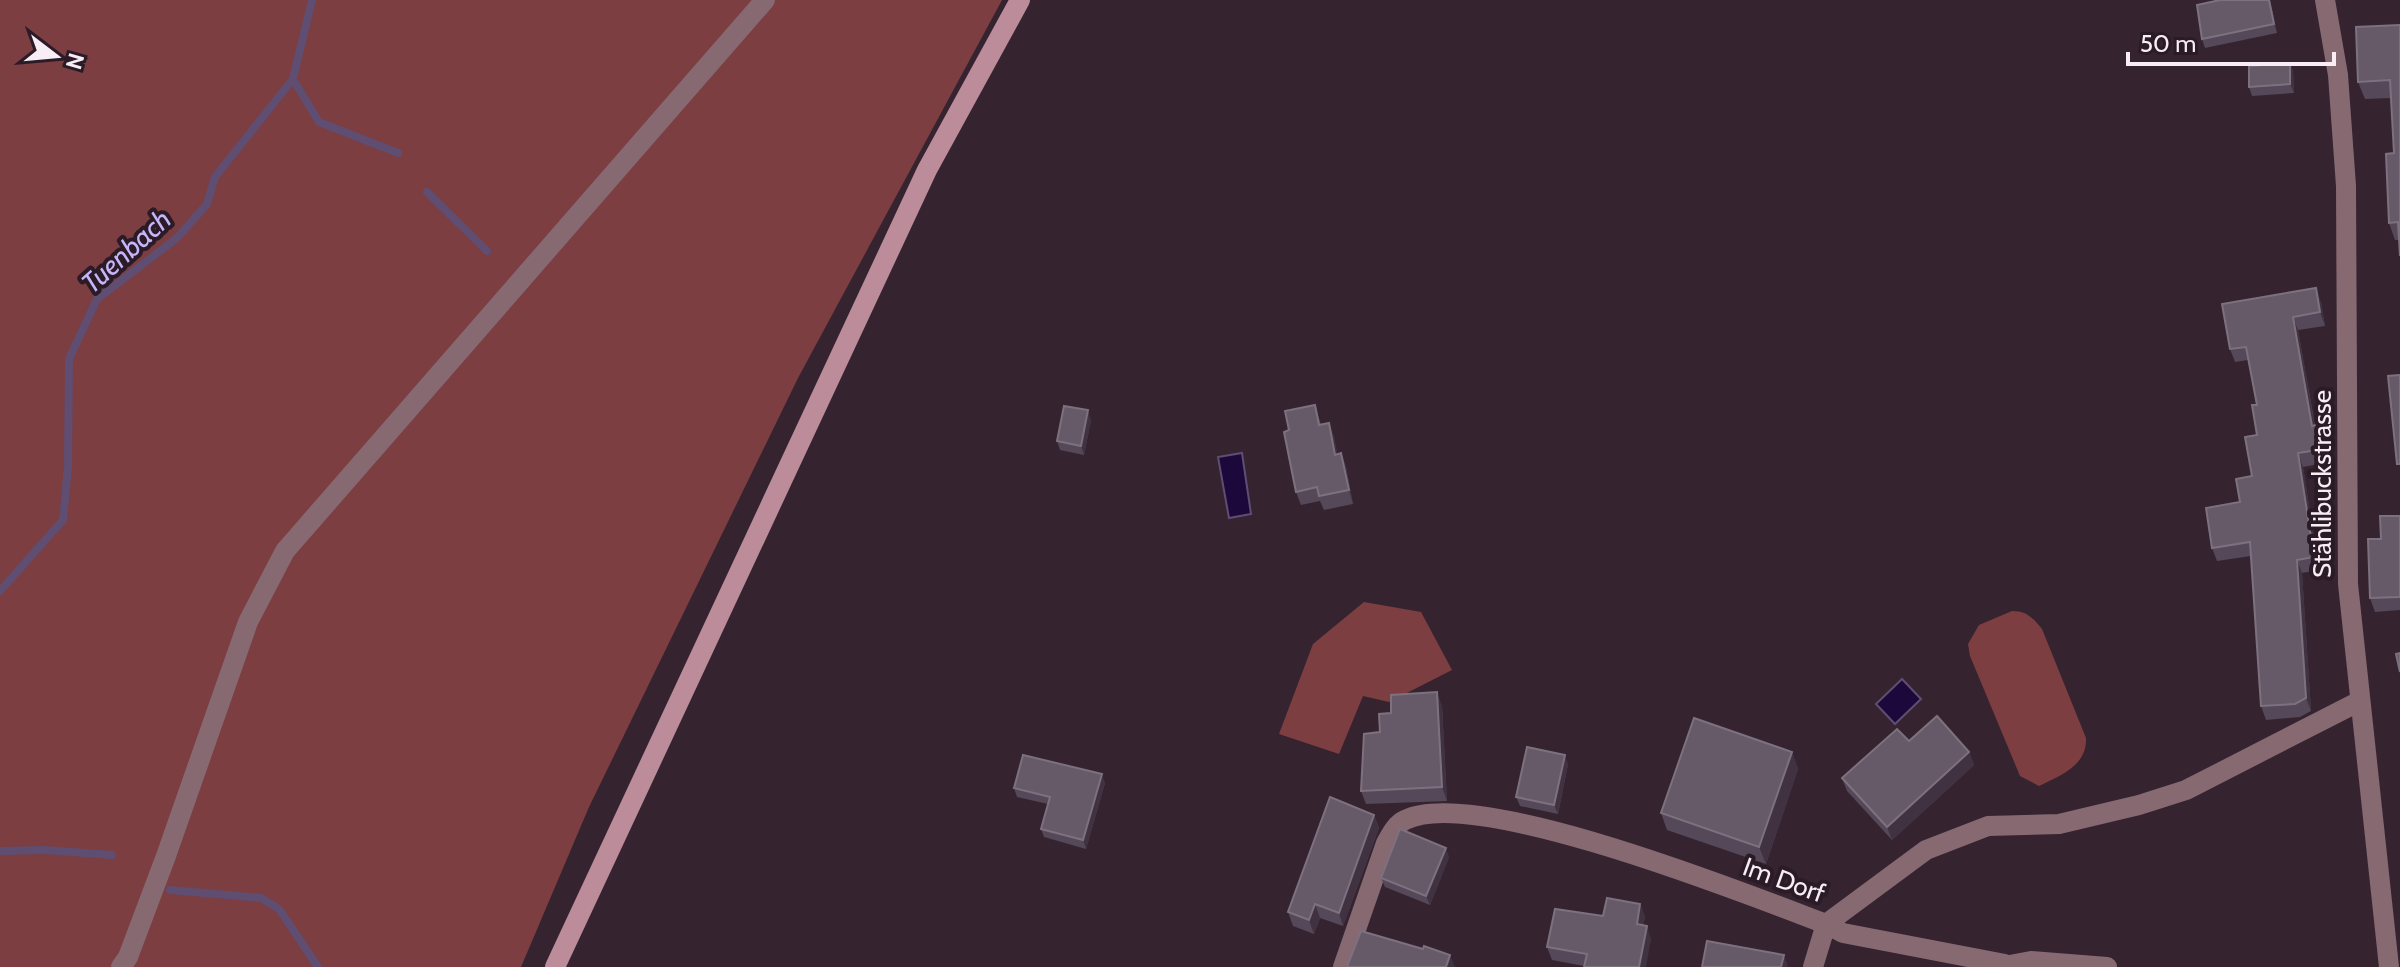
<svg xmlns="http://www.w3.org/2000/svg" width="2400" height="967" font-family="Cabin,sans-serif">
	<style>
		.green { fill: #7c3e41 }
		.water { fill: #1d083b; stroke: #5f4d72; stroke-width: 2 }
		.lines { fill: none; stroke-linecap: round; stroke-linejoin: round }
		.stream { stroke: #5f4d72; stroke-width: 8 }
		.street { stroke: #876972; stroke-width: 20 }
		.secondary { stroke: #bc8c9b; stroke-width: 20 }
		.wall { fill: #544859 }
		.shaded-wall { fill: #403241 }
		.building { fill: #665a69; stroke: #7d717f; stroke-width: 2 }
		.labels { text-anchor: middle; stroke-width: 8; stroke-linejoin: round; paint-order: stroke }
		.street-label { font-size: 26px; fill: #f8edf4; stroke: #2a1b26 }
		.water-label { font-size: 28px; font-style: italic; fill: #c6b5f9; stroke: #2a1b26 }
	</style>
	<rect width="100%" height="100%" fill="#352430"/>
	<!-- green -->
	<g class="green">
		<polygon points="0,0 1002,0 798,378 589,807 521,967 0,967"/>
		<polygon points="1364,602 1421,612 1452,670 1389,702 1363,696 1339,754 1279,734 1313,644"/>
		<path d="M2012 611C2027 611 2033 618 2042 629L2086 738C2087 766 2061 775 2039 786L2020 776 1970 656 1968 644 1979 625Z"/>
	</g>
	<!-- water -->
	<g class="water">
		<polygon points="1242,453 1251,514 1229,518 1218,457"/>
		<polygon points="1902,679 1921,699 1895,724 1876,704"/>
	</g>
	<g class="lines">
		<!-- stream -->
		<g class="stream">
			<polyline points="293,79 319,122 398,153"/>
			<polyline points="427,192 487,251"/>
			<polyline points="0,591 63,520 68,467 69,359 97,299 177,238 207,204 215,177 293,79 312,0"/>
			<polyline points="0,851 45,850 112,855"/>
			<polyline points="170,890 261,898 279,909 318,967"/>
		</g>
		<!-- street -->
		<g class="street">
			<polyline points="2325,0 2338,75 2346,186 2348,584 2389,967"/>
			<polyline points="121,967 128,957 166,856 248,622 285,551 765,0"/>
			<path d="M1343 967 1386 843C1391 834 1396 824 1405 820 1475 785 1749 895 1826 924L1926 850 1988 826 2059 824 2139 805 2186 790 2360 701"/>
			<polyline points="1813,967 1826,924 1843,933 2005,964"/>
			<polyline points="1999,967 2031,961 2107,967"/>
		</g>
		<!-- secondary -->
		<polyline class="secondary" points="555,967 927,170 1020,0"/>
	</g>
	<!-- wall -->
	<g class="wall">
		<polygon points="2220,0 2270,0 2277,33 2205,48 2202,39"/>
		<polygon points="2400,25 2399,240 2395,240 2389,223 2394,153 2391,98 2365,99 2358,82"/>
		<polygon points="2290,63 2293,72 2294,93 2252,96 2249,87"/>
		<polygon points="2321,302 2325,326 2298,330 2315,425 2320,424 2325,438 2329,462 2303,467 2319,570 2302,573 2311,711 2300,717 2266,720 2261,706 2251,556 2217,561 2212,548 2240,502 2252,476 2257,435 2257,405 2248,360 2235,362 2230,349"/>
		<polygon points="1315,405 1321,425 1334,436 1337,454 1341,453 1346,467 1353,504 1324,510 1320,501 1301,505 1296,492 1289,430"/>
		<polygon points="1091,420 1084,455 1060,450 1057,441"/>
		<polygon points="2400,516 2400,610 2375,612 2370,598 2381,539"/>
		<polygon points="1442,706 1447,801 1366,804 1361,791 1380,732"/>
		<polygon points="1909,741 1969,752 1974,765 1892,840 1847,791 1842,778"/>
		<polygon points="1792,752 1798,769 1766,864 1667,830 1661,813"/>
		<polygon points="1568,764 1558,814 1520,806 1516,797"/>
		<polygon points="1105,783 1086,849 1044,837 1041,829 1048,804 1017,797 1014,788"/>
		<polygon points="1374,815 1379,828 1343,926 1320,918 1314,934 1293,926 1288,912"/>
		<polygon points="1449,857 1430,905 1385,887 1381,878"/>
		<polygon points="1640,904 1645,917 1643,925 1651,939 1584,966 1552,960 1547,947 1603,916"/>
	</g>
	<!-- shaded-wall -->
	<g class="shaded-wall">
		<polygon points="2269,0 2270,0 2277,33 2274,24"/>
		<polygon points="2290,63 2293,72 2294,93 2290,84"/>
		<polygon points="2316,288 2321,302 2325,326 2320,312"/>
		<polygon points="2293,317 2298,330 2317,439 2312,426"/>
		<polygon points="1088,410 1091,420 1084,455 1081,446"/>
		<polygon points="1329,423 1334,436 1340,468 1335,455"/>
		<polygon points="2320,424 2325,438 2329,462 2324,449"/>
		<polygon points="1341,453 1346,467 1353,504 1349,490"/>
		<polygon points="2298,453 2303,467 2319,570 2314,557"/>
		<polygon points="2297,560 2302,573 2311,711 2306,698"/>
		<polygon points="1437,692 1442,706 1447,801 1442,787"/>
		<polygon points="1792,752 1798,769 1766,864 1759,847"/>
		<polygon points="1969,752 1974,765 1892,840 1887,827"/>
		<polygon points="1565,755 1568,764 1558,814 1554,805"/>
		<polygon points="1102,774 1105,783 1086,849 1083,840"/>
		<polygon points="1374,815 1379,828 1343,926 1339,913"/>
		<polygon points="1446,848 1449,857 1430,905 1426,896"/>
		<polygon points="1315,904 1320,918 1314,934 1309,920"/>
		<polygon points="1640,904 1645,917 1641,937 1637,924"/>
		<polygon points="1647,926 1651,939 1646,967 1639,967"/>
		<polygon points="1450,955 1455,967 1446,967"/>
		<polygon points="1784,955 1788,967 1781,967"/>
	</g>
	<!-- building -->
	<g class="building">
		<polygon points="2220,0 2269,0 2274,24 2202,39 2197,5"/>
		<polygon points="2400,25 2400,256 2398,222 2389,223 2386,154 2394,153 2390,80 2358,82 2356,27"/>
		<polygon points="2290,63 2290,84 2249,87 2249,66"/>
		<polygon points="2316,288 2320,312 2293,317 2312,426 2320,424 2324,449 2298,453 2314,557 2297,560 2306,698 2295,704 2261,706 2250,542 2212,548 2206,508 2240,502 2236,479 2252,476 2245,437 2257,435 2252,405 2257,405 2246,347 2230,349 2222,304"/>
		<polygon points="2400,375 2400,464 2397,464 2388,376"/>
		<polygon points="1315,405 1319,425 1329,423 1335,455 1341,453 1349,490 1319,496 1317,487 1296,492 1284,432 1289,430 1285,411"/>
		<polygon points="1064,406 1088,410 1081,446 1057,441"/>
		<polygon points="2380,516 2400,516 2400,597 2370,598 2368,539 2381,539"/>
		<polygon points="2400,653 2400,672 2396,654"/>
		<polygon points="1437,692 1442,787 1361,791 1364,734 1380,732 1379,714 1391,713 1391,695"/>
		<polygon points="1937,716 1969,752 1887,827 1842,778 1897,729 1909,741"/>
		<polygon points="1694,718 1792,752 1759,847 1661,813"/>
		<polygon points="1527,747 1565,755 1554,805 1516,797"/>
		<polygon points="1023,755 1102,774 1083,840 1041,829 1050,797 1014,788"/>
		<polygon points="1330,797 1374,815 1339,913 1315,904 1309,920 1288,912"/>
		<polygon points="1400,829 1446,848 1426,896 1381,878"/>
		<polygon points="1607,898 1640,904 1637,924 1647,926 1639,967 1584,967 1587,954 1547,947 1555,909 1603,916"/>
		<polygon points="1361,931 1423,949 1424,946 1450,955 1446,967 1347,967"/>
		<polygon points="1707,941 1784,955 1781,967 1702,967"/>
	</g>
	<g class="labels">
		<!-- street labels -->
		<g class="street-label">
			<text transform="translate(2322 484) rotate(-90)" y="9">Stählibuckstrasse</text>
			<text transform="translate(1784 880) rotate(20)" y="9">Im Dorf</text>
		</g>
		<!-- water labels -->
		<g class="water-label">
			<text transform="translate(126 251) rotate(-42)" y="10">Tuenbach</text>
		</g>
	</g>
	<!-- north arrow -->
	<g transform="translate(56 56) rotate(106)" stroke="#2a1b26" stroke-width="6" paint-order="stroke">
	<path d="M0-6L14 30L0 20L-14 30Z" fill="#f8edf4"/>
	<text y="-12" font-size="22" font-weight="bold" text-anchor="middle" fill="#f8edf4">N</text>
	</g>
	<!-- scale -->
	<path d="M2128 52v12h206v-12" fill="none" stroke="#f8edf4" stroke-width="4"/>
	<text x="2140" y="52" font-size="24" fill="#f8edf4" stroke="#2a1b26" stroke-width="6" paint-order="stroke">50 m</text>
</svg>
